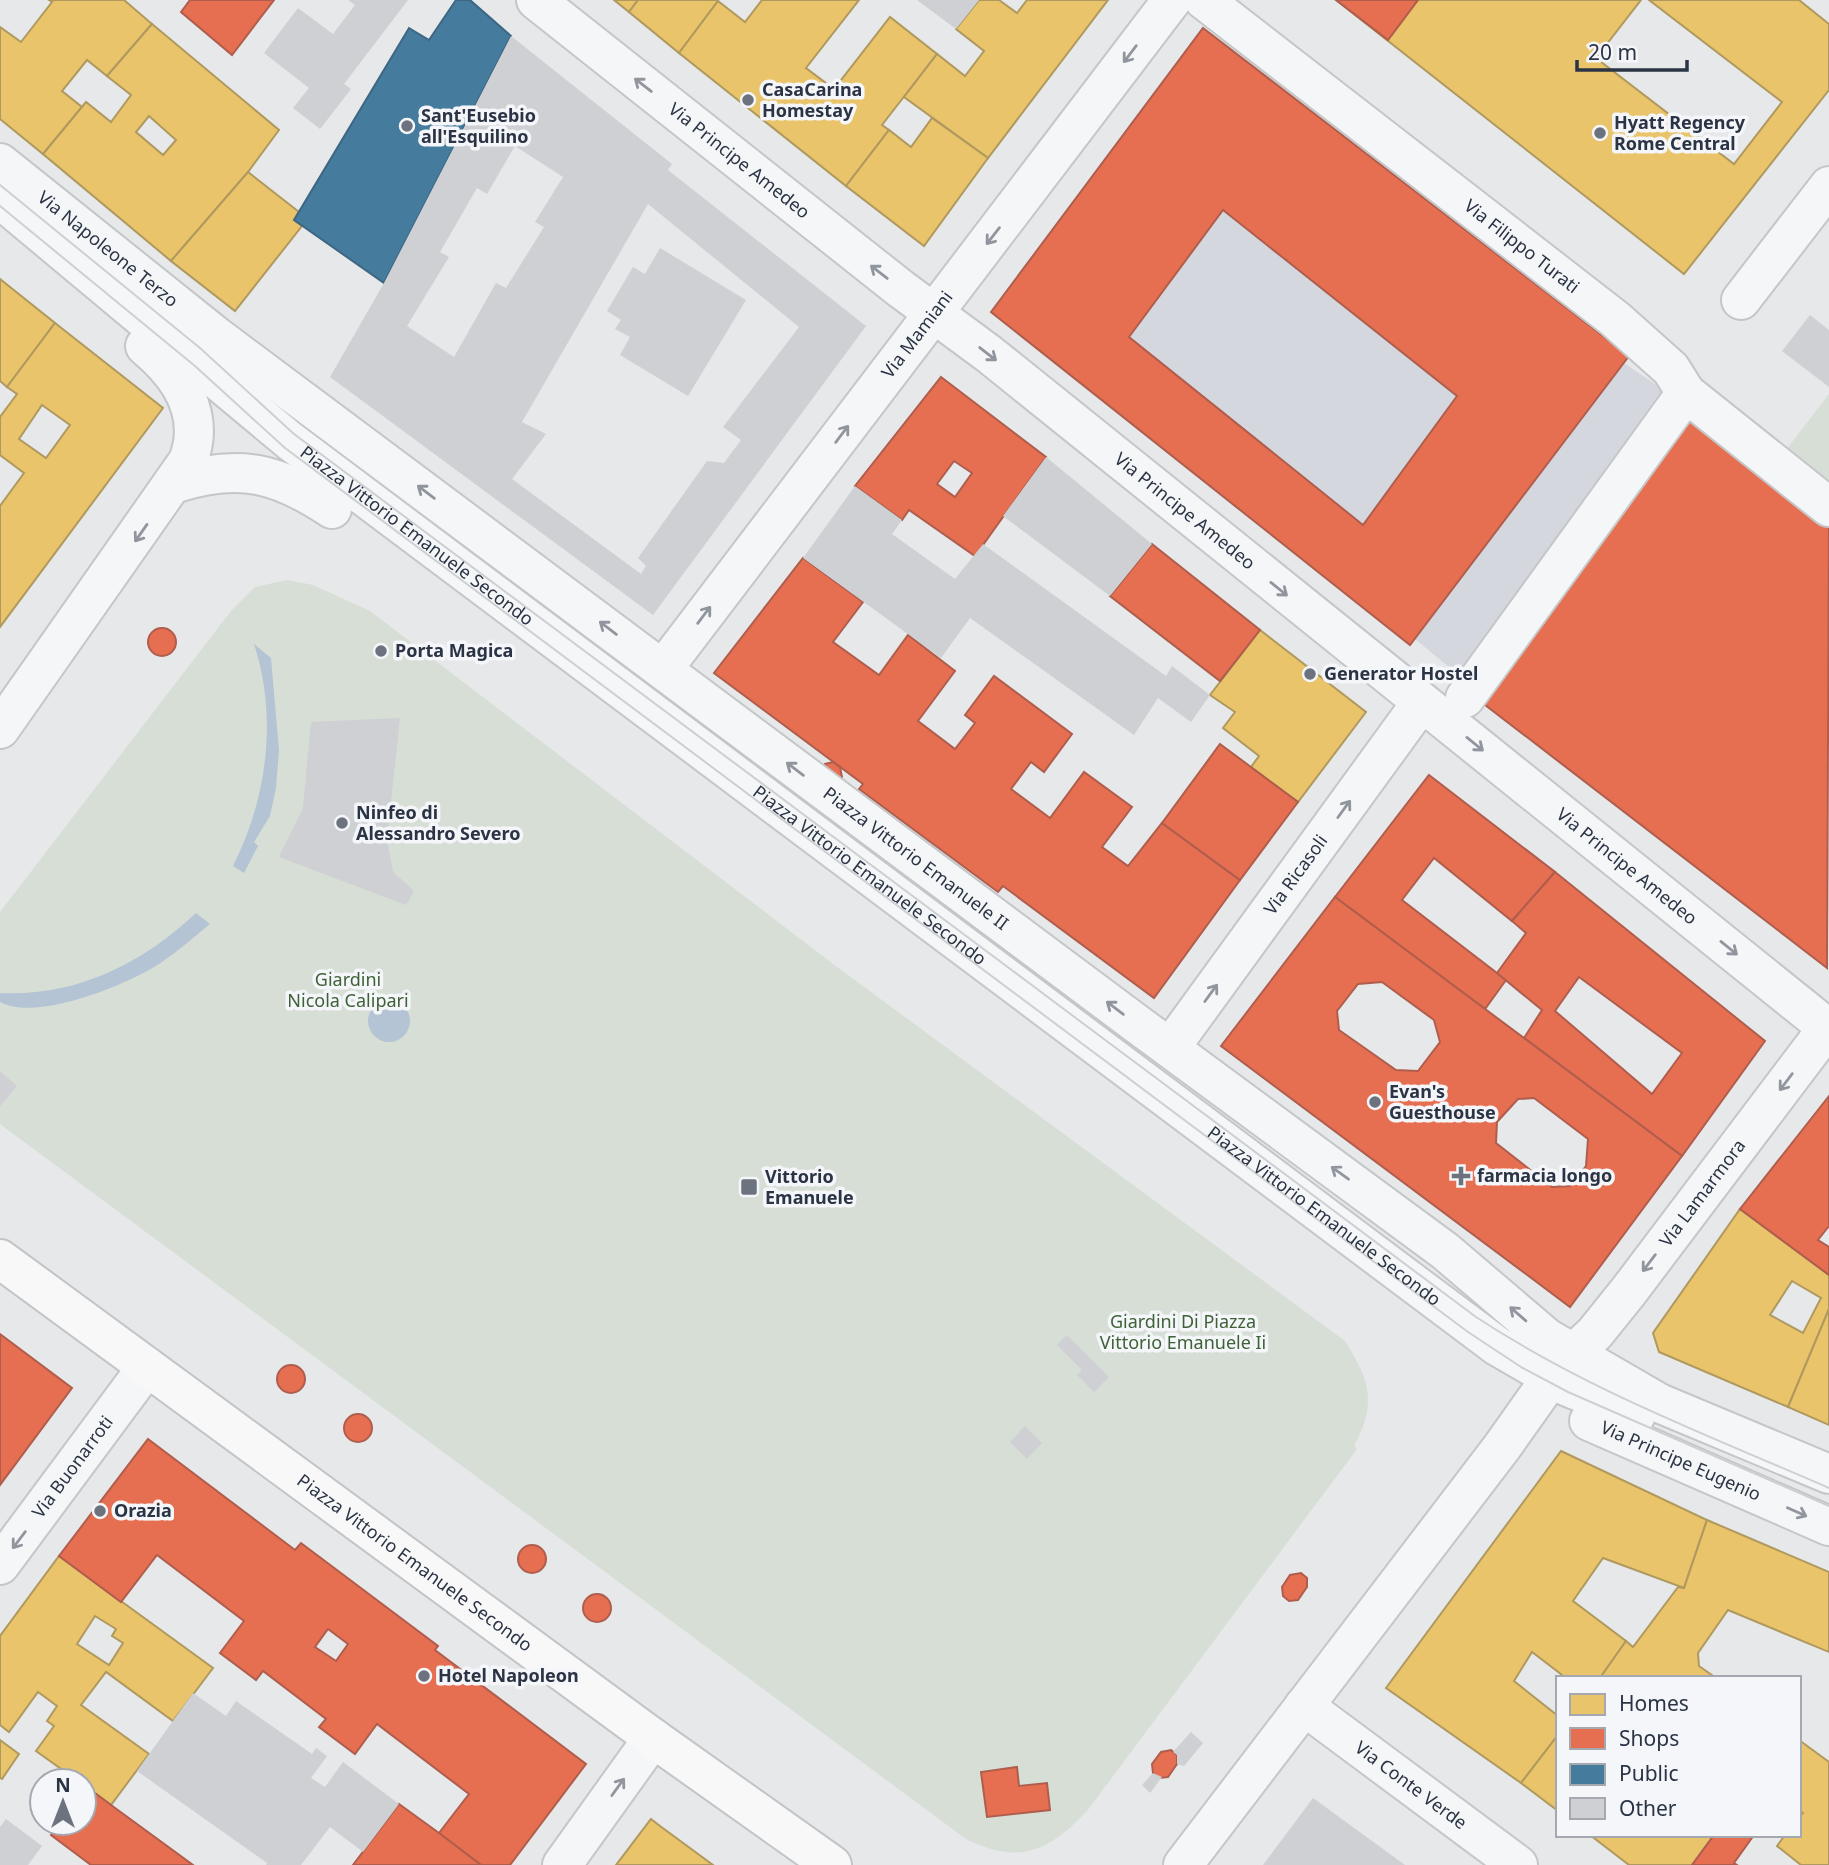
<svg xmlns="http://www.w3.org/2000/svg" width="1829" height="1865" font-family="'Noto Sans',sans-serif">
	<style>
		.built { fill: #d4d7dd }
		.green { fill: #d6ded6 }
		.water { fill: #b4c4d5 }
		.homes { fill: #e9c46a; stroke: #b0995f; stroke-width: 2; fill-rule: evenodd }
		.shops { fill: #e76f51; stroke: #af5d4d; stroke-width: 2; fill-rule: evenodd }
		.public { fill: #457b9d; stroke: #3d6683; stroke-width: 2 }
		.building { fill: #ced0d3; fill-rule: evenodd }
		.lines { fill: none; stroke-linecap: round; stroke-linejoin: round }
		.minor-casing { stroke: #c4c6c8; stroke-width: 42 }
		.major-casing { stroke: #c2c5c8; stroke-width: 42 }
		.minor { stroke: #f5f6f7; stroke-width: 38 }
		.major { stroke: #f8f8f8; stroke-width: 38 }
		.tram { stroke: #cecfd2; stroke-width: 2 }
		.oneway { stroke: #90959e }
		.poi-dot { fill: #6c737f; stroke: #f4f6f9; stroke-width: 2.5 }
		.labels { text-anchor: middle; stroke-width: 7; stroke-linejoin: round; paint-order: stroke }
		.poi-label { font-size: 18px; font-weight: bold; fill: #2b3445; stroke: #f4f6f9; text-anchor: start }
		.street-label { font-size: 18px; fill: #2b3445; stroke: #f4f6f9 }
		.park-label { font-size: 18px; fill: #3f6138; stroke: #f4f6f9 }
	</style>
	<rect width="100%" height="100%" fill="#e6e8ea"/>
	<!-- built -->
	<polygon class="built" points="1203,28 1629,356 1624,363 1680,401 1829,517 1827,968 1651,834 1415,639 1410,645 991,312"/>
	<!-- green -->
	<g class="green">
		<polygon points="1829,394 1829,498 1779,459"/>
		<path d="M287 580 313 585 370 611 837 967 1345 1341C1370 1381 1377 1403 1354 1446L1357 1449 1087 1811C1048 1852 1019 1865 966 1839L0 1124V912L231 611 255 587Z"/>
	</g>
	<!-- water -->
	<g class="water">
		<path d="M254 644 271 658 279 750 276 788 270 816 254 842 258 846 244 873 233 866C267 799 278 717 254 644Z"/>
		<path d="M196 913 210 924C194 937 177 952 159 964 126 985 37 1022 0 1002V993C75 997 142 964 196 913Z"/>
		<circle cx="389" cy="1021" r="21"/>
	</g>
	<!-- homes -->
	<g class="homes">
		<polygon points="49,0 124,0 152,24 107,76 87,60 62,91 82,107 43,154 0,119 0,27 21,42 52,2"/>
		<polygon points="614,0 638,0 629,12"/>
		<polygon points="638,0 717,0 718,1 679,53 629,12"/>
		<polygon points="762,0 859,0 806,68 834,89 890,17 937,54 882,125 889,130 846,186 679,53 718,1 745,22"/>
		<polygon points="979,0 999,0 1017,13 1027,0 1108,0 988,158 904,97 937,54 965,76 984,51 956,29"/>
		<polygon points="1336,0 1641,0 1596,58 1734,164 1782,102 1649,0 1799,0 1829,24 1829,90 1684,274"/>
		<path d="M152 24 279 130 248 172 171 261 43 154 86 102 111 122 131 95 107 76ZM149 116 176 140 163 155 136 132Z"/>
		<polygon points="932,118 988,158 924,246 846,186 889,130 911,147"/>
		<polygon points="248,172 299,212 294,220 302,226 235,311 171,261"/>
		<polygon points="0,279 55,323 7,387 0,381"/>
		<path d="M55 323 163 408 0 627V506L24 473 0 455V417L17 394 7 387ZM42 405 70 425 46 458 19 439Z"/>
		<polygon points="1260,630 1366,712 1298,802 1251,767 1259,756 1223,728 1235,712 1210,695"/>
		<path d="M1740 1209 1829 1275V1309L1788 1407 1659 1352 1653 1333ZM1792 1281 1821 1298 1803 1333 1770 1315Z"/>
		<polygon points="1829,1309 1829,1425 1788,1407"/>
		<polygon points="1561,1451 1707,1520 1684,1588 1603,1558 1573,1601 1626,1641 1600,1678 1566,1678 1532,1652 1514,1681 1558,1716 1558,1735 1521,1783 1386,1688"/>
		<polygon points="1707,1520 1829,1572 1829,1652 1728,1610 1698,1653 1699,1666 1716,1678 1600,1678 1626,1641 1633,1647 1678,1587 1684,1588"/>
		<path d="M59 1556 213 1668 173 1721 106 1672 81 1705 149 1754 111 1805 84 1785V1781H78L36 1751 54 1726 47 1721 57 1706 38 1692 9 1732 0 1725V1636ZM95 1616 116 1629 112 1636 123 1643 109 1665 77 1644Z"/>
		<polygon points="1558,1735 1558,1811 1521,1783"/>
		<polygon points="0,1740 19,1754 2,1779 0,1778"/>
		<polygon points="1799,1740 1829,1762 1829,1865 1801,1865 1777,1846 1785,1835 1799,1835 1799,1817 1803,1813 1799,1810"/>
		<polygon points="651,1819 660,1826 713,1865 616,1865"/>
		<polygon points="1590,1835 1714,1835 1692,1865 1629,1865"/>
	</g>
	<!-- shops -->
	<g class="shops">
		<polygon points="190,0 274,0 232,55 181,12"/>
		<polygon points="1336,0 1418,0 1388,40"/>
		<path d="M1203 28 1629 356 1410 645 991 312ZM1223 210 1457 396 1363 525 1129 337Z"/>
		<path d="M941 377 1046 457 975 556 909 510 902 520 855 486ZM954 461 972 473 955 497 937 484Z"/>
		<polygon points="1696,413 1829,517 1827,968 1480,701"/>
		<polygon points="1152,544 1260,630 1220,681 1110,596"/>
		<polygon points="803,558 863,602 833,642 879,675 908,635 955,671 918,721 955,749 975,723 965,715 994,676 1072,734 1044,772 1031,762 1011,789 1050,818 1084,772 1132,807 1102,847 1128,866 1162,823 1240,880 1154,998 1003,886 998,892 859,789 863,784 714,673"/>
		<circle cx="162" cy="642" r="14"/>
		<polygon points="1220,744 1298,802 1240,880 1162,823"/>
		<polygon points="833,762 840,767 842,777 835,786 818,772 825,764"/>
		<polygon points="1429,775 1555,872 1512,921 1434,858 1402,900 1506,980 1485,1009 1335,897"/>
		<path d="M1555 872 1765 1041 1682 1156 1524 1038 1542 1010 1497 973 1526 933 1512 921ZM1579 977 1682 1053 1652 1094 1555 1011Z"/>
		<path d="M1335 897 1682 1156 1570 1307 1221 1046ZM1382 982 1434 1020 1440 1042 1418 1071 1396 1070 1339 1030 1337 1011 1358 984ZM1534 1098 1588 1139 1586 1166 1570 1186 1552 1187 1496 1143 1497 1122 1518 1099Z"/>
		<polygon points="1829,1096 1829,1226 1818,1240 1829,1247 1829,1275 1740,1209"/>
		<polygon points="0,1334 72,1388 0,1485"/>
		<circle cx="291" cy="1379" r="14"/>
		<circle cx="358" cy="1428" r="14"/>
		<path d="M148 1439 295 1550 301 1543 438 1646 435 1650 586 1764 510 1865H481L439 1833 469 1794 377 1724 355 1754 319 1727 326 1719 263 1671 256 1680 220 1653 244 1621 157 1555 121 1602 59 1556ZM328 1629 348 1644 336 1661 315 1647Z"/>
		<circle cx="532" cy="1559" r="14"/>
		<polygon points="1301,1573 1307,1578 1307,1587 1298,1600 1289,1601 1283,1596 1282,1587 1290,1575"/>
		<circle cx="597" cy="1608" r="14"/>
		<polygon points="1171,1750 1177,1755 1177,1764 1168,1777 1159,1778 1153,1773 1152,1764 1161,1752"/>
		<polygon points="1017,1767 1019,1786 1047,1783 1050,1810 987,1817 981,1772"/>
		<polygon points="87,1787 111,1805 193,1865 91,1865 51,1835 60,1823 84,1823"/>
		<polygon points="399,1804 439,1833 481,1865 353,1865"/>
		<polygon points="1714,1835 1754,1835 1734,1863 1737,1865 1692,1865"/>
	</g>
	<!-- public -->
	<polygon class="public" points="456,0 470,0 511,36 384,283 294,220 409,28 429,40"/>
	<!-- building -->
	<g class="building">
		<polygon points="348,0 408,0 344,84 351,89 320,129 293,108 309,88 264,53 298,8 333,34 355,5"/>
		<polygon points="917,0 979,0 956,29"/>
		<path d="M511 36 672 164 668 170 866 326 653 615 330 377 384 283ZM515 146 563 177 535 222 544 227 506 288 496 283 454 357 407 326 449 257 440 252 477 188 487 194ZM648 204 799 327 723 427 741 440 724 463 707 461 638 558 646 566 641 574 512 479 546 434 522 422Z"/>
		<polygon points="660,248 746,300 688,396 620,355 630,337 615,329 621,320 607,311 633,267 645,274"/>
		<polygon points="1810,315 1829,330 1829,387 1782,351"/>
		<polygon points="1046,457 1152,544 1110,596 1003,516"/>
		<polygon points="855,486 902,520 892,534 955,579 983,544 1166,676 1172,666 1210,695 1191,722 1158,698 1134,735 970,618 941,658 803,558"/>
		<polygon points="400,718 387,839 393,872 414,891 406,905 279,857 303,808 311,722"/>
		<polygon points="0,1071 17,1086 0,1106"/>
		<polygon points="1067,1335 1109,1377 1094,1392 1077,1375 1082,1370 1057,1345"/>
		<polygon points="1025,1426 1042,1443 1027,1459 1010,1442"/>
		<polygon points="193,1693 226,1716 236,1701 312,1754 316,1748 327,1756 311,1778 325,1787 343,1762 399,1804 363,1852 330,1827 301,1865 266,1865 267,1863 137,1771"/>
		<polygon points="1191,1732 1203,1743 1184,1766 1177,1764 1177,1755 1173,1752"/>
		<polygon points="1153,1773 1162,1777 1150,1793 1142,1785"/>
		<polygon points="1313,1798 1405,1865 1263,1865"/>
		<polygon points="6,1819 42,1846 28,1865 0,1865 0,1827"/>
	</g>
	<g class="lines">
		<!-- minor casing -->
		<g class="minor-casing">
			<g id="minor">
				<path id="s1" d="M536 0 901 289 989 354 1829 1029"/>
				<path id="s2" d="M1204 0 1615 319 1671 369 1686 393 1829 507"/>
				<path id="s3" d="M0 163 216 336 1137 1024 1445 1251 1547 1338 1659 1403 1829 1474"/>
				<path id="s4" d="M0 199 290 441 1497 1346 1568 1387 1636 1415"/>
				<polyline points="1741,300 1829,186"/>
				<path d="M176 483C240 463 278 473 332 509"/>
				<path id="s5" d="M663 669 1172 0"/>
				<polyline points="1465,698 1686,393"/>
				<path d="M0 729 188 461C206 415 180 375 145 346"/>
				<path id="s6" d="M1170 1048 1421 703"/>
				<path id="s7" d="M1589 1421 1829 1526"/>
				<path id="s8" d="M0 1565 147 1367"/>
				<path id="s9" d="M1304 1706 1518 1865"/>
				<polyline points="562,1865 653,1738"/>
				<path id="s10" d="M1183 1865 1502 1447 1558 1368 1595 1333 1628 1292 1829 1026"/>
			</g>
		</g>
		<!-- major casing -->
		<g class="major-casing">
			<g id="major">
				<path id="s11" d="M0 1259 653 1738 832 1865"/>
			</g>
		</g>
		<!-- minor -->
		<use href="#minor" class="minor"/>
		<!-- major -->
		<use href="#major" class="major"/>
		<!-- tram -->
		<g class="tram">
			<path d="M0 185 200 348 294 434 1476 1317C1587 1390 1708 1435 1829 1488"/>
			<polyline points="0,206 195,366 285,448 1468,1332 1521,1367 1568,1392 1829,1506"/>
		</g>
	</g>
	<!-- one-way arrows -->
	<defs><path id="oneway-shaft" d="M-6 0H5M1.5-3L5.5 0L1.5 3" fill="none" stroke-width="1.6" stroke-linecap="round" stroke-linejoin="round" transform="scale(1.75)"/></defs>
	<g class="oneway">
		<use href="#oneway-shaft" transform="translate(1130 54) rotate(127)"/>
		<use href="#oneway-shaft" transform="translate(643 85) rotate(-142)"/>
		<use href="#oneway-shaft" transform="translate(993 236) rotate(128)"/>
		<use href="#oneway-shaft" transform="translate(879 272) rotate(-142)"/>
		<use href="#oneway-shaft" transform="translate(988 354) rotate(38)"/>
		<use href="#oneway-shaft" transform="translate(842 434) rotate(-53)"/>
		<use href="#oneway-shaft" transform="translate(426 492) rotate(-143)"/>
		<use href="#oneway-shaft" transform="translate(141 533) rotate(125)"/>
		<use href="#oneway-shaft" transform="translate(1279 589) rotate(39)"/>
		<use href="#oneway-shaft" transform="translate(704 615) rotate(-53)"/>
		<use href="#oneway-shaft" transform="translate(608 628) rotate(-143)"/>
		<use href="#oneway-shaft" transform="translate(1475 744) rotate(39)"/>
		<use href="#oneway-shaft" transform="translate(795 769) rotate(-143)"/>
		<use href="#oneway-shaft" transform="translate(1344 809) rotate(-54)"/>
		<use href="#oneway-shaft" transform="translate(1729 948) rotate(39)"/>
		<use href="#oneway-shaft" transform="translate(1211 993) rotate(-54)"/>
		<use href="#oneway-shaft" transform="translate(1115 1008) rotate(-143)"/>
		<use href="#oneway-shaft" transform="translate(1786 1082) rotate(127)"/>
		<use href="#oneway-shaft" transform="translate(1340 1173) rotate(-144)"/>
		<use href="#oneway-shaft" transform="translate(1649 1263) rotate(127)"/>
		<use href="#oneway-shaft" transform="translate(1518 1314) rotate(-139)"/>
		<use href="#oneway-shaft" transform="translate(1797 1512) rotate(24)"/>
		<use href="#oneway-shaft" transform="translate(19 1540) rotate(127)"/>
		<use href="#oneway-shaft" transform="translate(618 1787) rotate(-54)"/>
	</g>
	<!-- markers -->
	<g class="poi-dot">
		<circle cx="748" cy="100" r="7"/>
		<circle cx="407" cy="126" r="7"/>
		<circle cx="1600" cy="133" r="7"/>
		<circle cx="381" cy="651" r="7"/>
		<circle cx="1310" cy="674" r="7"/>
		<circle cx="342" cy="823" r="7"/>
		<circle cx="1375" cy="1102" r="7"/>
		<path d="M1457.5 1165.5h7v7h7v7h-7v7h-7v-7h-7v-7h7z"/>
		<rect x="740" y="1178" width="18" height="18" rx="3.5"/>
		<circle cx="100" cy="1511" r="7"/>
		<circle cx="424" cy="1676" r="7"/>
	</g>
	<g class="labels">
		<!-- poi labels -->
		<g class="poi-label">
			<text x="762" y="96">CasaCarina<tspan x="762" dy="21">Homestay</tspan></text>
			<text x="421" y="122">Sant'Eusebio<tspan x="421" dy="21">all'Esquilino</tspan></text>
			<text x="1614" y="129">Hyatt Regency<tspan x="1614" dy="21">Rome Central</tspan></text>
			<text x="395" y="657">Porta Magica</text>
			<text x="1324" y="680">Generator Hostel</text>
			<text x="356" y="819">Ninfeo di<tspan x="356" dy="21">Alessandro Severo</tspan></text>
			<text x="1389" y="1098">Evan's<tspan x="1389" dy="21">Guesthouse</tspan></text>
			<text x="1477" y="1182">farmacia longo</text>
			<text x="765" y="1183">Vittorio<tspan x="765" dy="21">Emanuele</tspan></text>
			<text x="114" y="1517">Orazia</text>
			<text x="438" y="1682">Hotel Napoleon</text>
		</g>
		<!-- street labels -->
		<g class="street-label">
			<text dy="6" stroke="none"><textPath href="#s1" startOffset="259">Via Principe Amedeo</textPath></text>
			<text dy="6" stroke="none"><textPath href="#s2" startOffset="402">Via Filippo Turati</textPath></text>
			<text dy="6" stroke="none"><textPath href="#s3" startOffset="138">Via Napoleone Terzo</textPath></text>
			<text dy="6" stroke="none"><textPath href="#s5" startOffset="420">Via Mamiani</textPath></text>
			<text dy="6" stroke="none"><textPath href="#s1" startOffset="826">Via Principe Amedeo</textPath></text>
			<text dy="6" stroke="none"><textPath href="#s4" startOffset="536">Piazza Vittorio Emanuele Secondo</textPath></text>
			<text dy="6" stroke="none"><textPath href="#s3" startOffset="1150">Piazza Vittorio Emanuele II</textPath></text>
			<text dy="6" stroke="none"><textPath href="#s1" startOffset="1393">Via Principe Amedeo</textPath></text>
			<text dy="6" stroke="none"><textPath href="#s4" startOffset="1102">Piazza Vittorio Emanuele Secondo</textPath></text>
			<text dy="6" stroke="none"><textPath href="#s6" startOffset="214">Via Ricasoli</textPath></text>
			<text dy="6" stroke="none"><textPath href="#s10" startOffset="850">Via Lamarmora</textPath></text>
			<text dy="6" stroke="none"><textPath href="#s4" startOffset="1670">Piazza Vittorio Emanuele Secondo</textPath></text>
			<text dy="6" stroke="none"><textPath href="#s7" startOffset="100">Via Principe Eugenio</textPath></text>
			<text dy="6" stroke="none"><textPath href="#s8" startOffset="122">Via Buonarroti</textPath></text>
			<text dy="6" stroke="none"><textPath href="#s11" startOffset="514">Piazza Vittorio Emanuele Secondo</textPath></text>
			<text dy="6" stroke="none"><textPath href="#s9" startOffset="133">Via Conte Verde</textPath></text>
		</g>
		<!-- park labels -->
		<g class="park-label">
			<text x="348" y="986">Giardini<tspan x="348" dy="21">Nicola Calipari</tspan></text>
			<text x="1183" y="1328">Giardini Di Piazza<tspan x="1183" dy="21">Vittorio Emanuele Ii</tspan></text>
		</g>
	</g>
	<!-- legend -->
	<rect x="1556" y="1676" width="245" height="161" fill="#f4f6f9" stroke="#a4a8b1" stroke-width="2"/>
	<rect x="1570" y="1694" width="35" height="21" fill="#e9c46a" stroke="#a4a8b1" stroke-width="2"/>
	<text x="1619" y="1711" font-size="21" fill="#2b3445">Homes</text>
	<rect x="1570" y="1728" width="35" height="21" fill="#e76f51" stroke="#a4a8b1" stroke-width="2"/>
	<text x="1619" y="1746" font-size="21" fill="#2b3445">Shops</text>
	<rect x="1570" y="1764" width="35" height="21" fill="#457b9d" stroke="#a4a8b1" stroke-width="2"/>
	<text x="1619" y="1781" font-size="21" fill="#2b3445">Public</text>
	<rect x="1570" y="1798" width="35" height="21" fill="#ced0d3" stroke="#a4a8b1" stroke-width="2"/>
	<text x="1619" y="1816" font-size="21" fill="#2b3445">Other</text>
	<!-- north arrow -->
	<g transform="translate(63 1802)"><circle r="33" fill="#f4f6f9" stroke="#a4a8b1" stroke-width="2"/>
	<path d="M0-5L12 26L0 18L-12 26Z" fill="#6c737f"/>
	<text y="-10" font-size="19" font-weight="bold" text-anchor="middle" fill="#2b3445">N</text>
	</g>
	<!-- scale -->
	<path d="M1577 60v10h110v-10" fill="none" stroke="#2b3445" stroke-width="3.5"/>
	<text x="1588" y="60" font-size="21" fill="#2b3445" stroke="#f4f6f9" stroke-width="5" paint-order="stroke">20 m</text>
</svg>
